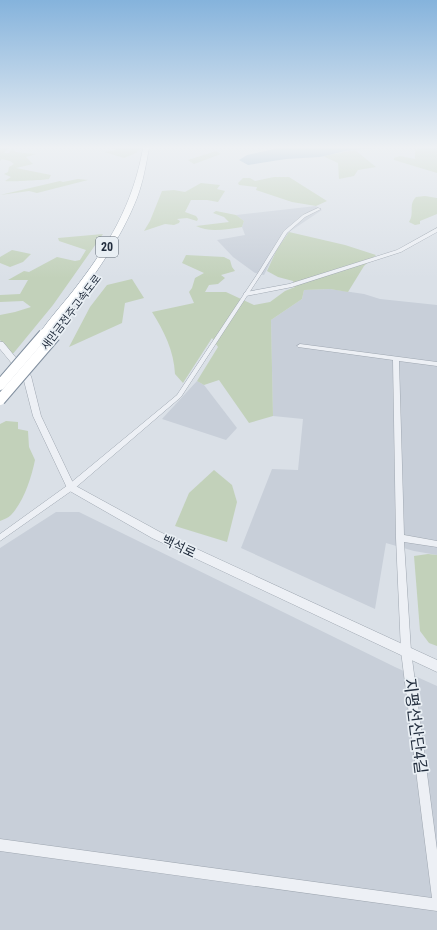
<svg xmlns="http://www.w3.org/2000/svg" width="437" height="930" font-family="'Roboto Condensed','Noto Sans KR',sans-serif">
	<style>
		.built { fill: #c8cfd9 }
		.green { fill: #c2d1ba }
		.water { fill: #91b1cb }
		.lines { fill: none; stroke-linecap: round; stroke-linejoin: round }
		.minor-casing { stroke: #9fa7b1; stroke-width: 1 }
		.tertiary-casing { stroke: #9fa7b1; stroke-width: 1 }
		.motorway-casing { stroke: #808e9e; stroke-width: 1 }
		.minor { fill: #edf0f5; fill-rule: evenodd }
		.tertiary { fill: #edf0f5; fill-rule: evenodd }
		.motorway { fill: #fff; fill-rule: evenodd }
		.motorway-bridge-casing { stroke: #808e9e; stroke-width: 12; stroke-linecap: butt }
		.motorway-bridge { stroke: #fff; stroke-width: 10 }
		.labels { text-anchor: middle; stroke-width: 3.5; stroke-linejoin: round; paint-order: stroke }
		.far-street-label { font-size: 11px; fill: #232e3e; stroke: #e9eff4 }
		.shield { fill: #e9eff4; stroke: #5e6875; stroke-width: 1 }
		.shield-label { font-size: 12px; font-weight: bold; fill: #232e3e }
		.street-label { font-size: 13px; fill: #232e3e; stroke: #e9eff4 }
		.near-street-label { font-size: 16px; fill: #232e3e; stroke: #e9eff4 }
	</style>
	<rect width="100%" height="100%" fill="#dae0e7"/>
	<!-- built -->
	<g class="built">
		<polygon points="316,206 322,210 289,232 277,249 264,275 255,273 233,257 217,240 245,235 242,227 244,221 236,215"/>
		<polygon points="330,289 364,294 380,299 437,305 437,555 414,551 386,543 375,609 241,548 272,469 298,470 303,419 273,416 271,320 302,299 304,290"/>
		<polygon points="197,381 204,385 237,428 226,440 162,419"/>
		<polygon points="56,512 79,512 395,667 437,686 437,930 0,930 0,548"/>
	</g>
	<!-- green -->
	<g class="green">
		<path d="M0 148H9L4 153H9L12 149 16 152 36 154 26 157 33 164 16 168 51 175 49 179C44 180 8 182 5 181L11 177 4 174 8 172 9 167 14 164 10 161 2 159 0 161Z"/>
		<polygon points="113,148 141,148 136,153 124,158 104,152 116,150"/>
		<polygon points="424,148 437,148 437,173 394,160 394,158 400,156 415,159 415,150"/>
		<polygon points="355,150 376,167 358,170 354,176 339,179 338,163 323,156"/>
		<polygon points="216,151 221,154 194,164 188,160"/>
		<polygon points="274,177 289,177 327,201 316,206 292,202 256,190 257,187 239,185 238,183 243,178 250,178 255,181"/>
		<polygon points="78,179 88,180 37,193 29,191 0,195 60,181 63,182"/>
		<polygon points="201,183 220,185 217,189 225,191 218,202 207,200 191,200 185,212 196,216 198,219 197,221 187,218 177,219 180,221 179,223 174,225 165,224 144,231 150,221 162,191 174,190 185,192"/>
		<path d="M425 196 437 198V214L420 221V224L415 225 409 222C415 213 408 205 416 197Z"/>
		<path d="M216 211 236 215 244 221 242 227C228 229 209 233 196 226L229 222 224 217 213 213Z"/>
		<path d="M289 232 345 245 376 255 364 266 348 292 330 289 304 290 302 299 271 320 273 416 249 423 219 380 204 385 197 381 218 347 212 338 183 383 175 374C174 351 164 331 152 312L194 303 189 292 192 288 195 278 204 273 182 263 186 255 224 257 230 260 232 267 235 271 221 275 225 278 218 284 209 285 205 292H226L254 305 270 302 285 291 295 287 293 281 278 277 267 271 277 249Z"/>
		<polygon points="103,234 53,305 12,355 0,340 0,315 15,312 31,307 23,301 0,302 0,295 20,294 28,280 8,280 24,271 29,272 57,257 75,261 80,260 86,250 59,241 58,238"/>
		<polygon points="12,250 31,254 23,262 10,267 0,263 0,257"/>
		<polygon points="132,279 144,298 125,303 122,323 69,347 90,307 107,285"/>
		<path d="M6 421 18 422V429L28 431 29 447 35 460C31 479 24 501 11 515 8 518 4 519 0 521V424Z"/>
		<polygon points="214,470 232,485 237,502 227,542 175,526 189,493"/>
		<polygon points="428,554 437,555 437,646 429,643 420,631 414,556"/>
	</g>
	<!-- water -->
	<polygon class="water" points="279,148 373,148 345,151 320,157 286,159 248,165 239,160 247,155"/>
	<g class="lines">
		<!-- minor casing -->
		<g class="minor-casing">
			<g id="minor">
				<polygon points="318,208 321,209 305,217 287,233 262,273 181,397 74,489 0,541 0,534 68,485 177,395 258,273 284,231 303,215"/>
				<polygon points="300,344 437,362 437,366 399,361 404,535 437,541 437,547 404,542 411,651 437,850 437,911 0,851 0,839 432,898 401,651 396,538 393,360 298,347 297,346"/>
			</g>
		</g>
		<!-- tertiary casing -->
		<g class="tertiary-casing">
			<g id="tertiary">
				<polygon points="437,228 437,232 401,252 292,287 246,296 243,294 246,292 289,284 397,250"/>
				<polygon points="0,342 3,342 31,376 41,416 74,485 160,532 437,660 437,672 152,538 68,490 33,416 23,377 0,349"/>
			</g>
		</g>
		<!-- motorway casing -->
		<g class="motorway-casing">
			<path id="motorway" d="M143 148H149C146 165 143 182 137 198 117 249 81 293 48 336H40L39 334C49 319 62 305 73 291 108 246 133 205 143 148Z"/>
		</g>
		<!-- minor -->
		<use href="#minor" class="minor"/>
		<!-- tertiary -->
		<use href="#tertiary" class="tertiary"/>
		<!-- motorway -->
		<use href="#motorway" class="motorway"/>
		<!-- motorway-bridge casing -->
		<g class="motorway-bridge-casing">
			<g id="motorway-bridge">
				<polyline points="0,385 44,334"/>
				<polyline points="0,400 55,336"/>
			</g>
		</g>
		<!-- motorway-bridge -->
		<use href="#motorway-bridge" class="motorway-bridge"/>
	</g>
	<!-- sky -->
	<linearGradient id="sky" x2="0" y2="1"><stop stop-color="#85b3dc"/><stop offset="0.53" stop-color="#eef1f4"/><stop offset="1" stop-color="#eef1f4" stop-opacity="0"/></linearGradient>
	<rect width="437" height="278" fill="url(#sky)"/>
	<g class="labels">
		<!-- far-street labels -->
		<g class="far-street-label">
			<text transform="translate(71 312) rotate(-53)" y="4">새만금전주고속도로</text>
		</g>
		<!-- shield labels -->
		<rect class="shield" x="96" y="237" width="22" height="20" rx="3"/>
		<g class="shield-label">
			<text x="107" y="251">20</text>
		</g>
		<!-- street labels -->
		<g class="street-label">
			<text transform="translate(179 546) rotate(25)" y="5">백석로</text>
		</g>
		<!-- near-street labels -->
		<g class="near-street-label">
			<text transform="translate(416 726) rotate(83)" y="6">지평선산단4길</text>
		</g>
	</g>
</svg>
